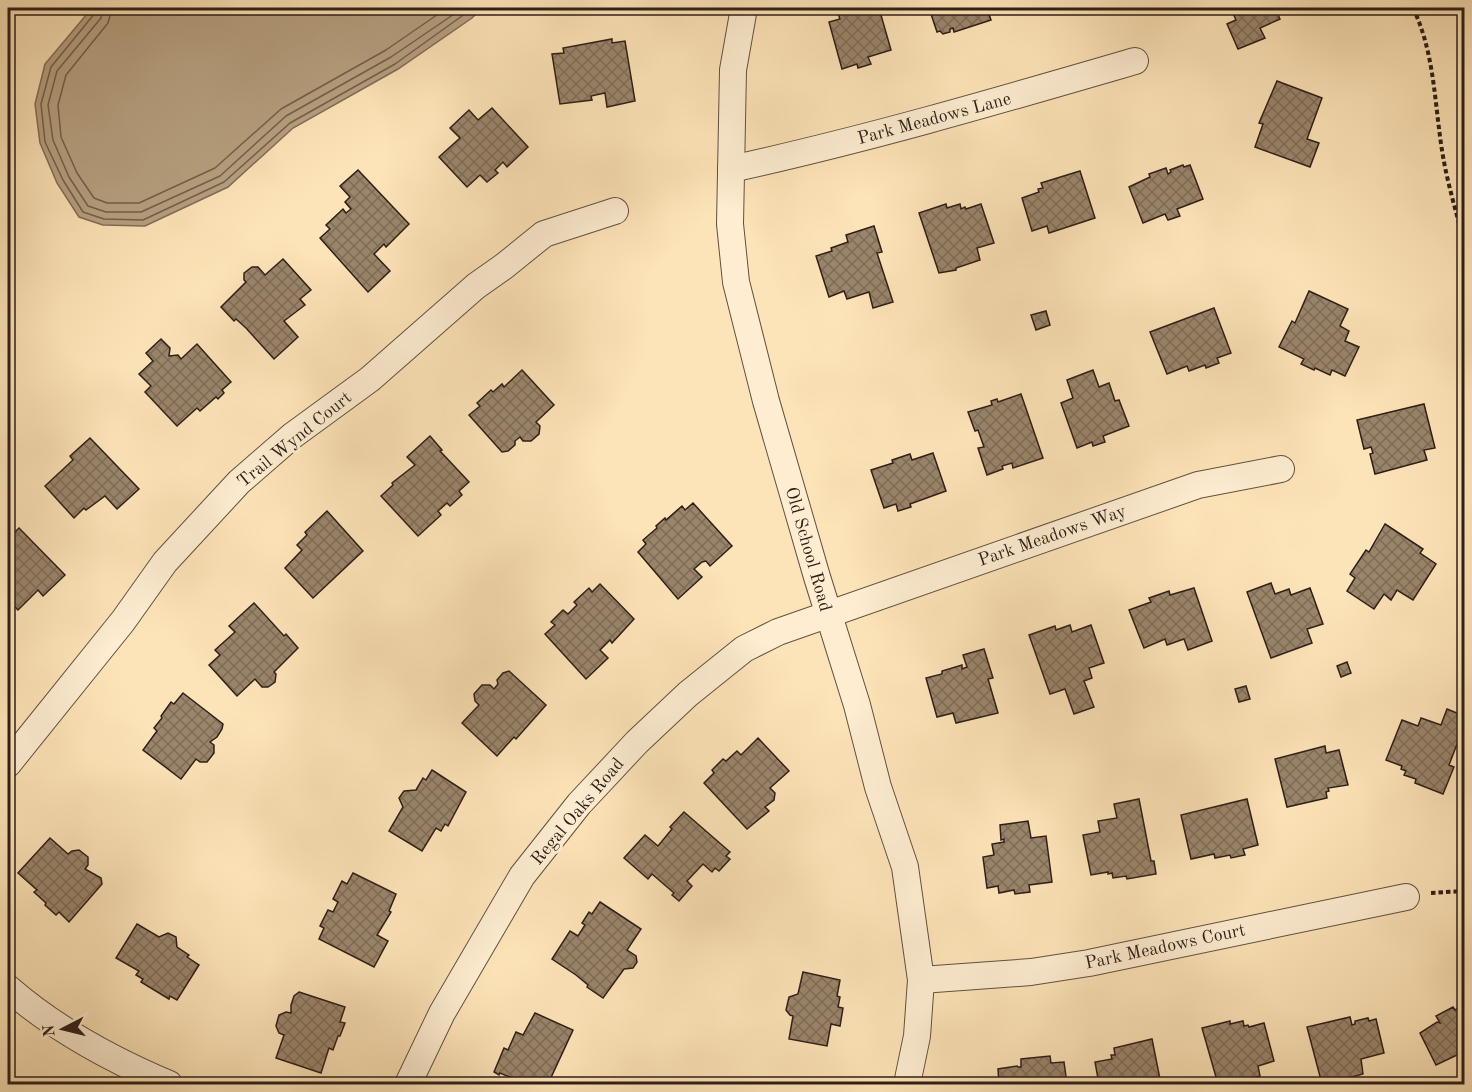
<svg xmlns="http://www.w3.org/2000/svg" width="1472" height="1092" font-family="'Old Standard TT',serif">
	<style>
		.water { fill: #b7a181; stroke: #806d57; stroke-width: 1.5 }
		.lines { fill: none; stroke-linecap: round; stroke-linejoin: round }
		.shore { stroke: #72604c; stroke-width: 1.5 }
		.building { fill: url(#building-cross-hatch); stroke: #2e1e17; stroke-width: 1.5 }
		.minor-casing { stroke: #62503f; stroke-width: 28 }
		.path { stroke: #2e1e17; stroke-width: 4; stroke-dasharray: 4.5 3; stroke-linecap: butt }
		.minor { stroke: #feedd1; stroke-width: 26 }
		.labels { text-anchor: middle; stroke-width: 6; stroke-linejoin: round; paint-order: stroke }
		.street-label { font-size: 18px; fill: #2e1e17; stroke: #feedd1 }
	</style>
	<defs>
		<pattern id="building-cross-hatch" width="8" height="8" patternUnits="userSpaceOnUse" patternTransform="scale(1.5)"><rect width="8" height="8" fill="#9a856b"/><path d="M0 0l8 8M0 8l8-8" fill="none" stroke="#7e6c57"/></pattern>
	</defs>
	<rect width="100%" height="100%" fill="#fde4b8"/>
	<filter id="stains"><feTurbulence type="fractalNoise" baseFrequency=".00333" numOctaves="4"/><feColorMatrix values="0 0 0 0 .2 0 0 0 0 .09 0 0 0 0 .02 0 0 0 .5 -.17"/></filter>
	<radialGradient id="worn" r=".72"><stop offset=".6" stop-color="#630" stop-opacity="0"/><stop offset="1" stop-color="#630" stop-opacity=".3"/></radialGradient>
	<!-- water -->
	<polygon class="water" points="92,8 482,8 472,18 398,69 293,128 228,187 145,226 103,225 79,217 57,183 40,143 35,104 45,64"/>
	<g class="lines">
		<!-- shore -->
		<g class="shore">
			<polyline points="96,8 95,13 51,67 41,104 45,142 63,180 83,212 104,219 143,220 224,182 290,123 395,64 473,8"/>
			<polyline points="103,8 101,18 57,71 48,105 53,140 69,177 88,206 106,212 141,212 220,176 286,116 391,57 463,8"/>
			<polyline points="112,8 108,23 66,75 58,105 61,137 77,173 94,198 107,203 139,203 215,168 281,109 386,50 447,8"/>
		</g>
	</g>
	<!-- building -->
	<g class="building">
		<polygon points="836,8 866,8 867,10 879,8 891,50 868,57 871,64 858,68 857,64 842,69 829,22 840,19"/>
		<polygon points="929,8 987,8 991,20 954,32 953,28 950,29 950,32 943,34 940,31 937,32"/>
		<polygon points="1227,8 1275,8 1280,19 1260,28 1265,38 1238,49 1227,24 1236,20 1231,9 1228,11"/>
		<polygon points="612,39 612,43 625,41 635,101 607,107 605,93 591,96 592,100 560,104 552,54 564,53 563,48"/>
		<polygon points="1277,81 1322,98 1307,139 1319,143 1310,167 1255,147 1263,124 1259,123"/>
		<polygon points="492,108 528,147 507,167 503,162 495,170 498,173 487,182 480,175 467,187 439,157 460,138 450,128 469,110 478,120"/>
		<polygon points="1183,165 1184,167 1190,165 1203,199 1177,209 1180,216 1168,220 1165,214 1143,223 1129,187 1150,177 1149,174 1166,168 1168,174 1171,172 1170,170"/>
		<polygon points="358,170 409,224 386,247 384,244 374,254 390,271 368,292 320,238 330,229 326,225 343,209 346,213 351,209 345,202 350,197 340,186"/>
		<polygon points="1080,171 1095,218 1049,233 1047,226 1032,231 1022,198 1039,192 1038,189 1043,188 1041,183"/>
		<polygon points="946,204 947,208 960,204 961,209 965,207 966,209 981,204 994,243 977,248 980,260 956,268 956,270 939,273 919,213"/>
		<polygon points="874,226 882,252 877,253 893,302 873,308 869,292 847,299 844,291 829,297 816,256 832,251 831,248 848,242 846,235"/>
		<polygon points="283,259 311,290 300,299 305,305 284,321 298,337 274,359 246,328 236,319 234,321 221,307 246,282 244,280 244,273 252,267 258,267 265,275"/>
		<polygon points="1309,291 1348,309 1340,326 1349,331 1345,341 1359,347 1345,376 1332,370 1330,375 1315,368 1314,370 1301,364 1304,359 1279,347 1292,321 1295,323"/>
		<polygon points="1214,308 1231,353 1217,358 1219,363 1206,368 1205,365 1189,371 1187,366 1167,374 1150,332"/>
		<polygon points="1046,311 1050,325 1036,330 1031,315"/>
		<polygon points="161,339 170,348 169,356 178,355 181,359 197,344 231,382 222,390 224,393 218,399 216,397 200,411 197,408 177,426 145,392 151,386 139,374 153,361 146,353"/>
		<polygon points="522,370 554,405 536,422 540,426 539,434 531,441 523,441 520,437 515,441 515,445 508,451 502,452 469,415 480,406 477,403 491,390 493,392 502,384 504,387"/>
		<polygon points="1093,370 1099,387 1109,383 1115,401 1119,400 1129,426 1103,436 1105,442 1093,446 1092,442 1077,448 1061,403 1073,398 1067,380"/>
		<polygon points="1021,394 1043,458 1013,468 1012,463 1002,466 1003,469 987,475 978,448 984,447 978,430 975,431 968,412 992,405 991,401 997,399 998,402"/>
		<polygon points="1424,404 1435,448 1424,450 1427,460 1375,474 1370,454 1373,453 1371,447 1364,449 1357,420"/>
		<polygon points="430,436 442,450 440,451 469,482 459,491 462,495 450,506 447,503 438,511 441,515 418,536 381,496 393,485 392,483 415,465 407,457"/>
		<polygon points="90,438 139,489 117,509 105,496 86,510 84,508 74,518 45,486 73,460 70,456"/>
		<polygon points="933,453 946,491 910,504 911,507 898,511 896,504 884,508 871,470 893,463 892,460 910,454 912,460"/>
		<polygon points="693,503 732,546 710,566 706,561 702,562 694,569 702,577 678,599 638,552 646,544 643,540 657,528 656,526 665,518 666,520 682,506 685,510"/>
		<polygon points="327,511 363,551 313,598 285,568 302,550 297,545 307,535 305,532"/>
		<polygon points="1385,524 1423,549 1420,553 1436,564 1413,600 1397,590 1391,600 1384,594 1374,609 1347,591 1355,578 1350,574 1366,550 1369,552"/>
		<polygon points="19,528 65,575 43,596 38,590 18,610 11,603 8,606 8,532 11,536"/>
		<polygon points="1271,583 1275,594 1289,589 1291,595 1310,588 1323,624 1307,629 1312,643 1271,658 1247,592"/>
		<polygon points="600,584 634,619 612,643 610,640 600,650 608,658 586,679 545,634 555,625 551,622 563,610 568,614 577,605 574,602 589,588 592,592"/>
		<polygon points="1194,588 1212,641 1188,650 1184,639 1167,645 1165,639 1144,648 1129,610 1151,602 1149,598 1169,591 1170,595"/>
		<polygon points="254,603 284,636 286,634 298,648 274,672 276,674 275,682 268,687 262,687 255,679 237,696 209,665 220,655 215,650 235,632 229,626"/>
		<polygon points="1070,625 1072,632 1091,625 1104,663 1089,668 1092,678 1084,681 1094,707 1074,714 1065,689 1050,694 1029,635 1055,626 1056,630"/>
		<polygon points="984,649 993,678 988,679 998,713 956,723 953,713 937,717 926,678 942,674 942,671 962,665 962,669 967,667 963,655"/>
		<polygon points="1347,662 1351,673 1341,677 1337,666"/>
		<polygon points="509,671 546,705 516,739 514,737 497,756 462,723 479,705 475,701 474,694 482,685 490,685 494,689 498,684 497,680 503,673"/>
		<polygon points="1246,686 1250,699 1239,702 1235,689"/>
		<polygon points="183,693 223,724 222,729 217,737 210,742 214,745 214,753 207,762 200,762 196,759 181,779 143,750 157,731 154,728 162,718 161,716 171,702 174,704"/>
		<polygon points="1447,709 1464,716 1464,726 1449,765 1454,767 1443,794 1415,783 1416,779 1404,775 1406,771 1401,769 1402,766 1386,760 1402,720 1418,726 1421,718 1441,725"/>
		<polygon points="758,738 789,771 770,788 775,793 774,800 765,807 769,811 747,829 704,783 714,773 712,770 723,759 726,761 737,751 741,755"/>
		<polygon points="1325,746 1326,753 1339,750 1348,785 1328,788 1329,791 1326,792 1327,798 1287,807 1275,759"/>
		<polygon points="432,770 466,792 448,826 445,824 441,831 436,828 422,851 389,831 403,807 399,798 404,791 416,790 423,778 426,780"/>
		<polygon points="1139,799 1151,861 1154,861 1156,874 1127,879 1126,876 1113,878 1112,873 1108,874 1108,872 1091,875 1083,835 1100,832 1098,821 1117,818 1114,804"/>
		<polygon points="1247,799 1258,845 1243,849 1245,855 1231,858 1230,855 1215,858 1214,854 1191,859 1181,815"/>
		<polygon points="684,812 730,852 726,856 730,859 719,871 715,868 712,872 703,864 687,881 692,886 679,901 672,895 674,893 652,874 648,879 624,858 645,835 658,846 672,829 670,827"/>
		<polygon points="1028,821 1031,838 1046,836 1052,882 1029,885 1030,892 1015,894 1014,890 999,893 998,886 987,888 983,857 994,855 992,844 1004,842 1004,839 1001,840 1000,825"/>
		<polygon points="50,838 68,854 72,851 79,850 88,857 88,865 85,869 101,878 102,884 69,922 59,912 56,915 45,905 46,903 34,892 37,890 18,873"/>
		<polygon points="353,873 396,894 389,911 391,912 377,935 388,941 374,967 319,939 324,928 320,926 328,910 333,912 338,902 333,899 342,881 347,884"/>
		<polygon points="600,902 641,929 627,950 636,956 637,962 633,968 624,969 603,998 587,987 588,985 576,975 552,959 570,931 578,936 585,925 582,923 589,912 592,914"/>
		<polygon points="137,924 159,937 168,933 176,937 177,947 189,955 187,957 199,965 177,1000 170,996 169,999 141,982 143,979 136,975 139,971 116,958"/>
		<polygon points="803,972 840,980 837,996 840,997 838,1007 843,1008 840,1026 831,1024 827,1046 789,1039 793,1016 790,1015 786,1010 789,997 798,994"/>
		<polygon points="299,992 345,1007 340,1022 345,1023 340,1036 338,1036 333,1050 329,1048 321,1073 276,1058 284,1035 279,1033 276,1026 279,1015 286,1012 291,1013 291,1005 294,996"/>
		<polygon points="1464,1005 1464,1058 1460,1060 1457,1055 1436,1065 1420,1033 1437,1022 1440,1023 1436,1016 1453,1007 1455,1010"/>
		<polygon points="535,1013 573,1030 548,1084 526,1084 500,1073 499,1075 494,1072 504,1048 508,1050 516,1032 523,1035"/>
		<polygon points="1350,1017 1352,1025 1355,1024 1355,1021 1368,1018 1369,1021 1376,1019 1384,1053 1361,1059 1363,1074 1348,1078 1349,1084 1322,1084 1307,1027"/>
		<polygon points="1230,1021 1230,1024 1243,1021 1244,1026 1248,1025 1249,1027 1264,1023 1274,1061 1258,1066 1260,1076 1234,1084 1218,1084 1202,1028"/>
		<polygon points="1152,1039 1161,1084 1099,1084 1095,1062 1112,1059 1111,1055 1115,1055 1114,1048"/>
		<polygon points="1050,1056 1051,1063 1064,1062 1067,1084 999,1084 998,1069 1017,1066 1018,1067 1021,1067 1021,1059"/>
	</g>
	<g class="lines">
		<!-- minor casing -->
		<g class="minor-casing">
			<g id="minor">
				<polyline points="744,8 733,70 730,224 736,282 766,401 817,577 857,705 878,787 905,867 921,980 917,1036 907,1084"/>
				<path d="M731 169C868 139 1001 100 1135 61"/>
				<polyline points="8,764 123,621 165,562 239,482 292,436 370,379 476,286 503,267 544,234 615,211"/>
				<polyline points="921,980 1031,972 1089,963 1406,897"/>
				<path d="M8 988C55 1029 112 1060 169 1084"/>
				<polyline points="408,1084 442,1013 522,876 579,804 637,742 688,694 744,649 778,632 1198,485 1281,469"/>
			</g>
		</g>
		<!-- path -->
		<g class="path">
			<path d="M1413 8C1437 58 1434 113 1445 167 1450 192 1458 218 1464 243"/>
			<polyline points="1431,893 1464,891"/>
		</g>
		<!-- minor -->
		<use href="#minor" class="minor"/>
	</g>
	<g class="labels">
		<!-- street labels -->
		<g class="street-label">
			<text transform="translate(934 118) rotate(-15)" y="6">Park Meadows Lane</text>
			<text transform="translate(294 439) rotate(-39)" y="6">Trail Wynd Court</text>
			<text transform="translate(1052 535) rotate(-19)" y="6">Park Meadows Way</text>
			<text transform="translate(809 549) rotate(74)" y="6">Old School Road</text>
			<text transform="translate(577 811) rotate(-50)" y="6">Regal Oaks Road</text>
			<text transform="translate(1165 946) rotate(-12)" y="6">Park Meadows Court</text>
		</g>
	</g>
	<!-- margin -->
	<rect width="1472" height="1092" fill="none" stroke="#fde4b8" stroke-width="30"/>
	<rect x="9" y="9" width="1454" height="1074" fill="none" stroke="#2e1e17" stroke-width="3"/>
	<rect x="15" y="15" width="1442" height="1062" fill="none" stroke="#2e1e17" stroke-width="1.5"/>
	<!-- north arrow -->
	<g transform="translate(63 1029) rotate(263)" stroke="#feedd1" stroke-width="4.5" paint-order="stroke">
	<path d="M0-4.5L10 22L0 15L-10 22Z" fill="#2e1e17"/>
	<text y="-9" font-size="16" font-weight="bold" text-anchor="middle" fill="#2e1e17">N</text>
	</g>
	<rect width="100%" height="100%" filter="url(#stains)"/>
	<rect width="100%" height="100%" fill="url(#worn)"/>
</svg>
